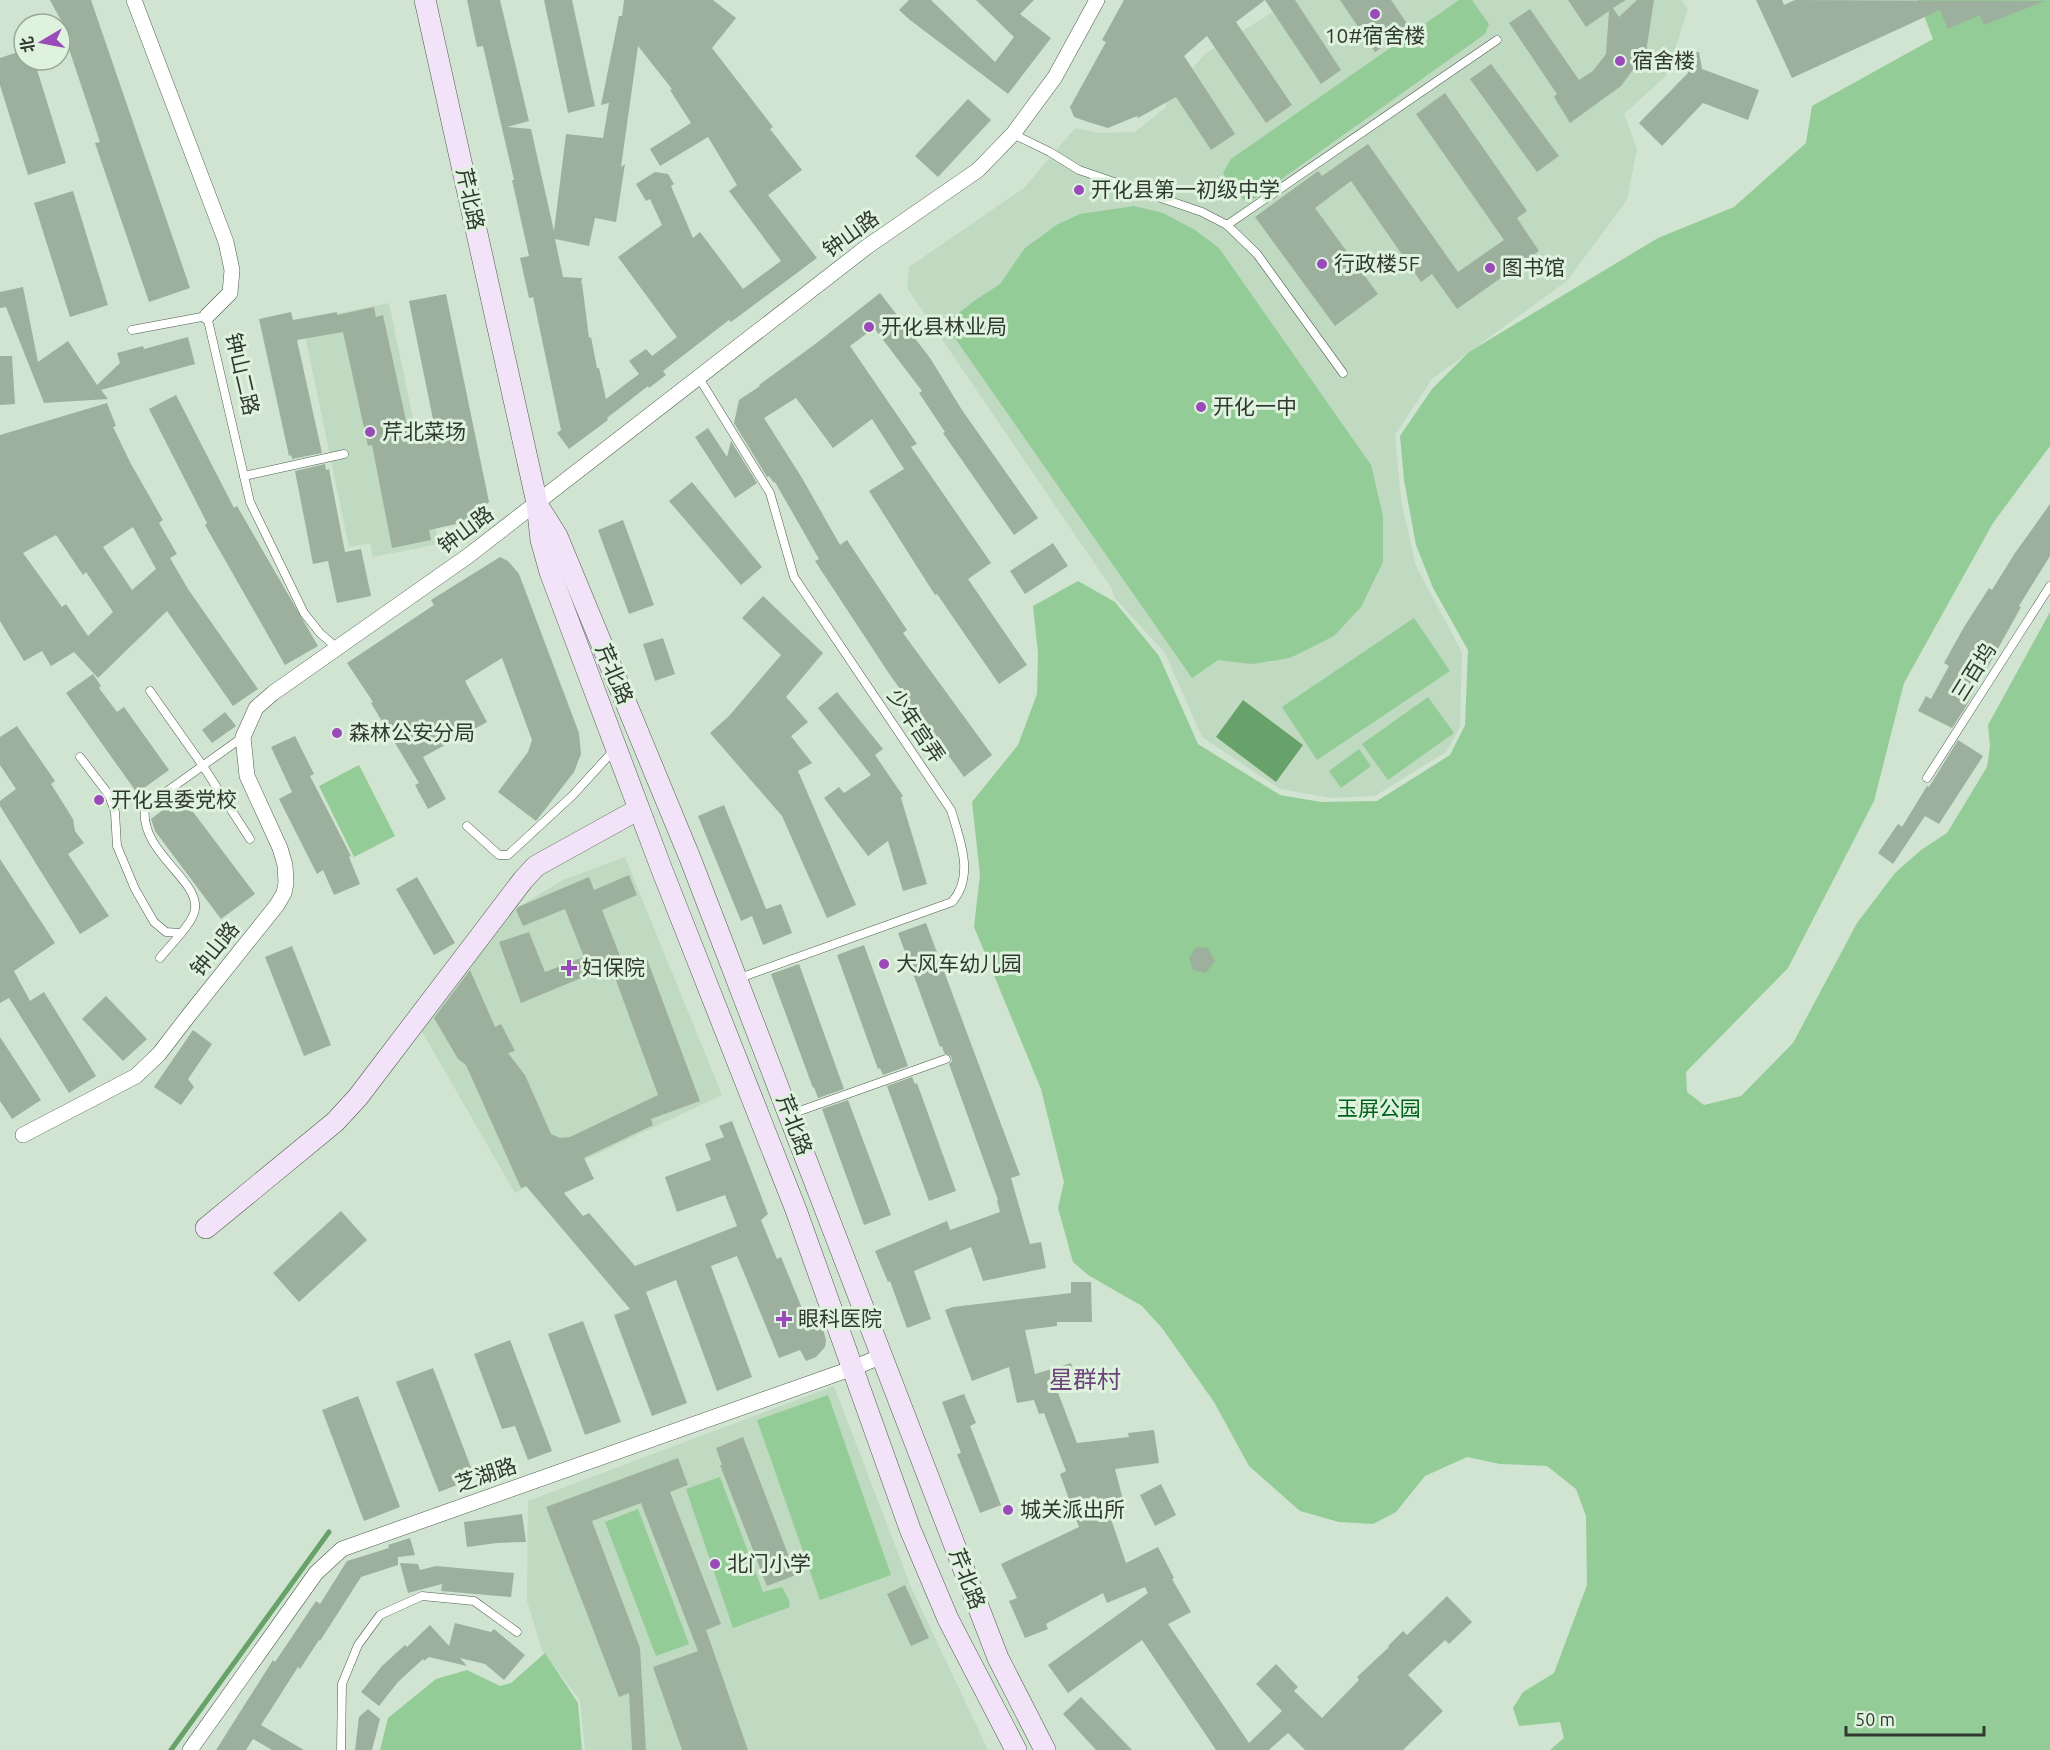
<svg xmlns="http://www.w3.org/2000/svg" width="2050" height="1750" font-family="Ubuntu,'Noto Sans SC',sans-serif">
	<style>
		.built { fill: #c0d9c1 }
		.green { fill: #93cc96 }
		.water { fill: #68a26b }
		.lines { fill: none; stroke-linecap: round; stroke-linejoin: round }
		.stream { stroke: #68a26b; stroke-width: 5 }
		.building { fill: #9db09d; fill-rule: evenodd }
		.lane-casing { stroke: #4b5c4b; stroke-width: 9 }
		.street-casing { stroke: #4b5c4b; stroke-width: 16 }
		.secondary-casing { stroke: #4b5c4b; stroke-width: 22 }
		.lane { stroke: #fff; stroke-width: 8 }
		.street { stroke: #fff; stroke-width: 15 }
		.secondary { stroke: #f3e3f9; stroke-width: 21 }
		.poi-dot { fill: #9b4ab9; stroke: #def2de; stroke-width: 2 }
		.labels { text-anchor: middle; stroke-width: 6; stroke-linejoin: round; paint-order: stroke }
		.poi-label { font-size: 21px; fill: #303830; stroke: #def2de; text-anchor: start }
		.street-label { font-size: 21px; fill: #303830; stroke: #def2de }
		.park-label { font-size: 21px; fill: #00611a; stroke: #def2de }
		.quarter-label { font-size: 24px; fill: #6b437b; stroke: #def2de }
	</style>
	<rect width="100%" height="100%" fill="#d1e4d1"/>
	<!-- built -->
	<g class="built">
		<polygon points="1293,0 1682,0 1688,10 1666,76 1624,114 1637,149 1627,200 1567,281 1432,379 1395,435 1401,500 1416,566 1462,652 1460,727 1446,752 1375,796 1331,798 1280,789 1202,737 1165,653 1114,597 1112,589 907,288 909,267 1024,188 1075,128 1100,133 1135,132 1166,107 1166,98 1206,53"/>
		<polygon points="389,303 439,544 373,557 370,543 349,547 302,321"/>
		<polygon points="625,857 722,1095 515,1193 420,1028 515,909 563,880"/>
		<polygon points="834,1386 911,1587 988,1750 585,1750 580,1700 542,1650 527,1601 528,1501"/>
	</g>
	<!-- green -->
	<g class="green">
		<polygon points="1459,0 1472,0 1489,24 1485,34 1248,203 1231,189 1223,173 1231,159"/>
		<polygon points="1918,0 2050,0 2050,446 1993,523 1904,683 1874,801 1788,968 1686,1072 1687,1092 1704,1105 1741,1096 1793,1043 1857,923 1895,873 1921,850 1947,833 1987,767 1990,747 1988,725 2050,612 2050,1750 1550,1750 1564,1738 1560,1722 1519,1726 1513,1708 1523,1692 1554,1673 1587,1585 1586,1516 1576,1489 1547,1466 1500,1464 1467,1457 1425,1476 1396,1512 1373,1524 1339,1522 1300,1511 1249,1466 1214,1402 1162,1328 1142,1306 1088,1275 1073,1262 1058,1208 1064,1182 1041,1089 974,927 980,875 972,802 1018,745 1037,694 1038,653 1033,606 1078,581 1115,602 1159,656 1198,744 1280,795 1321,802 1377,801 1450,755 1465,725 1468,650 1433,588 1416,545 1404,480 1400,436 1432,389 1469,352 1658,238 1734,207 1806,143 1812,106 1933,39"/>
		<polygon points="1134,206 1163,213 1195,230 1219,248 1371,465 1383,516 1383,562 1361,607 1334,636 1290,658 1252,664 1218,660 1192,678 945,324 974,301 1000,284 1025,248 1058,224 1080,214"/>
		<polygon points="1414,618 1450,671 1317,760 1282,707"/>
		<polygon points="1428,697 1454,733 1388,780 1362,744"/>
		<polygon points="1359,749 1371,766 1341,788 1329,771"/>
		<polygon points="359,765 395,836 354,857 319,786"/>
		<polygon points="828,1395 891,1575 820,1600 757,1420"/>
		<polygon points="720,1477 763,1592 782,1587 789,1600 790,1607 733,1628 686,1489"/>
		<polygon points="638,1509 689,1644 656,1656 605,1522"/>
		<polygon points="545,1653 578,1703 582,1750 380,1750 388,1718 436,1679 467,1670 500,1686 511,1683"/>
	</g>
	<!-- water -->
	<polygon class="water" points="1243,700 1303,745 1276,782 1216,737"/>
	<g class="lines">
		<!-- stream -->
		<polyline class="stream" points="171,1750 329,1532"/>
	</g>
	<!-- building -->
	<g class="building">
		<polygon points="50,0 91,0 190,288 149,302 95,143 100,142 66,40 71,39"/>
		<path d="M467 0H500L529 121 507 127 531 129 554 231 566 134 603 138 609 103 601 105 619 16H622L624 0H713L736 18 712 48 773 127 770 129 802 170 768 195 817 258 731 322 729 320 663 371 666 375 649 388 648 386 607 418 608 420 569 449 557 433 561 430 533 297 529 298 520 258 529 256 512 180H514L483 46 477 47ZM638 46 672 89 670 90 691 123 650 149 660 166 708 137 737 185 729 191 781 261 743 289 700 232 693 238 671 186 674 184 668 174 655 172 636 184 646 201 650 199 662 225 618 257 677 337 652 356 646 349 629 361 639 374 606 399 599 368H597L591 337 589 338 582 283 581 284 582 278 563 277 555 239 589 246 595 218 616 222 625 164 621 167Z"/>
		<polygon points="544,0 572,0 595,106 568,113"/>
		<polygon points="909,0 931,0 995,62 1014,37 976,0 1034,0 1020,14 1051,38 1008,94 910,20 899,10"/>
		<polygon points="1124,0 1295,0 1341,70 1321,84 1265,0 1236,22 1292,105 1266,123 1207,36 1184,56 1235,134 1211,150 1176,97 1138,118 1137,116 1108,128 1088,122 1074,117 1070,107 1106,42 1102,40"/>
		<polygon points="1340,0 1391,0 1410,28 1375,52"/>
		<polygon points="1568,0 1626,0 1613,8 1619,17 1637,0 1654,0 1646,52 1621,86 1570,123 1554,97 1557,94 1509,23 1530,9 1579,80 1593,71 1606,54 1609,11 1586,27"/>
		<polygon points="1756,0 1782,0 1784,5 1795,0 2045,1 1984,25 1980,15 1948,29 1940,10 1792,78"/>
		<polygon points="24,50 24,60 34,60 66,163 28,175 0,85 0,58"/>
		<polygon points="1699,52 1702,69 1759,90 1748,120 1703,103 1662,146 1639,123 1688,73 1684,55"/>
		<polygon points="1491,64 1559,156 1537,172 1470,79"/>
		<polygon points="1445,93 1527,211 1517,218 1539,251 1457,309 1432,274 1421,282 1351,181 1315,208 1378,294 1335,326 1255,217 1318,171 1322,176 1368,144 1458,272 1504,240 1416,114"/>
		<polygon points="968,99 991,120 938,177 915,156"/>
		<polygon points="73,191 108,305 70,317 34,203"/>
		<polygon points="23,287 38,362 68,341 97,385 120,363 117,353 143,346 144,349 188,337 195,364 101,390 108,399 44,403 6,307 0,308 0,292"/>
		<polygon points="880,293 930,358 962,410 1038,518 1014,535 943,433 945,432 919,393 922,391 874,328 850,346 917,444 911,447 991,563 968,579 1027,665 999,684 937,594 935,595 869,491 904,469 872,419 833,448 796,398 764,418 802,478 840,545 847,540 907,630 903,633 992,755 964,777 890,675 815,561 819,559 775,482 774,483 769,476 767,477 734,423 739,400 760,386 759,385 814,345"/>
		<polygon points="446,294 489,502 470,521 429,530 431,540 392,548 372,445 368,446 343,332 297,340 322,453 292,459 291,455 289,456 259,319 291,312 293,320 337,312 337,315 374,307 376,317 383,315 409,434 435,429 409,301"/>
		<polygon points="0,356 12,356 15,404 0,405"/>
		<polygon points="176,395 234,508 237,506 318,646 285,665 205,525 207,523 149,409"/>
		<path d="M107 403 116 426 113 427 131 464 163 520 159 523 177 554 170 558 188 589 258 689 233 706 167 611 98 678 74 652 51 666 42 651 24 661 0 621V435ZM133 527 156 569 132 590 103 547ZM56 535 83 575 86 572 113 612 88 636 66 604 62 607 23 553Z"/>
		<polygon points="708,428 727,457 731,441 757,483 735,498 695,437"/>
		<polygon points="325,464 326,470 329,469 345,552 361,549 371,596 337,603 328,561 313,564 295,471"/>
		<polygon points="692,482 762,567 741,585 669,501"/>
		<polygon points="2050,504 2050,556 2019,606 2021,607 1964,710 1952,728 1918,711 1926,696 1931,699 1949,666 1944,663 1964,627 1989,588 1992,590 2015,553"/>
		<polygon points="623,520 654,605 629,614 598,530"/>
		<polygon points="1053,543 1068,566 1025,594 1010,571"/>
		<polygon points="500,557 508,561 519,574 579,733 581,754 574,772 536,821 498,792 528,752 532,740 502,658 465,681 487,722 423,757 446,799 428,809 415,785 419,783 371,703 373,702 347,663 434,605 431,600"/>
		<polygon points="763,596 823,653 786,697 808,722 791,736 812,763 798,771 856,905 827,918 782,816 710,733 729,716 781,655 742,618"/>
		<polygon points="663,638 675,674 655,681 643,644"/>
		<polygon points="93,674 101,686 99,688 117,712 124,707 169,770 137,793 66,693"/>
		<polygon points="837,692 883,749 875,755 903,796 901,798 927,884 903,891 888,841 868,856 824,798 839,787 844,793 871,775 818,708"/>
		<polygon points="225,712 236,726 212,743 202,730"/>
		<polygon points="17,726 55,781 51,784 73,819 75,831 84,843 68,854 109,916 80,934 0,806 0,801 16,789 0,765 0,737"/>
		<polygon points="295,736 314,774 310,776 351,856 349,857 360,884 334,895 323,870 317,874 279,799 292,792 271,747"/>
		<polygon points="1958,740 1983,756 1939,824 1925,816 1893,864 1878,853 1898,824 1902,827 1927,786 1929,787"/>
		<polygon points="181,796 255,894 221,919 155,831 151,819"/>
		<polygon points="724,805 766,909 781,904 792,933 763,945 752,916 741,921 698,816"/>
		<polygon points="0,859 55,943 14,971 30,1001 44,992 96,1076 69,1093 9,998 0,1003"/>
		<polygon points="629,875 637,895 602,910 622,961 521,1003 499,942 529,932 545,972 584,957 565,909 523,926 516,910 518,907 589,877 594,890"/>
		<polygon points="417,877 455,943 434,955 396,889"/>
		<polygon points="926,923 1020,1175 1011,1178 1030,1244 1041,1242 1046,1268 983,1281 971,1247 914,1271 931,1319 907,1328 890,1281 888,1282 875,1251 947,1221 950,1230 1000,1212 997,1201 998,1200 949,1064 952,1061 951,1056 944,1053 942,1046 940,1047 898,933"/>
		<polygon points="864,945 908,1066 883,1075 880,1068 878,1069 837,955"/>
		<polygon points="292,946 331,1045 304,1056 265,957"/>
		<polygon points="1196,947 1208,948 1215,961 1206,973 1193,970 1189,958"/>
		<polygon points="647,959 700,1101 651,1119 653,1125 584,1158 594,1179 564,1193 583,1216 589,1213 635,1266 737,1226 725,1195 677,1212 665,1177 711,1160 705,1144 724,1137 719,1126 732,1121 768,1214 761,1220 777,1259 781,1257 808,1323 820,1318 826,1340 825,1347 816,1357 806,1361 800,1350 779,1358 737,1256 711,1266 752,1377 717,1391 676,1280 646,1292 687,1403 652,1416 614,1315 630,1309 526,1186 521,1188 466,1065 458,1059 434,1018 470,970 495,1027 501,1024 515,1051 508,1053 525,1075 551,1134 560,1138 570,1137 658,1095 613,972"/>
		<polygon points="799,964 844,1089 818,1098 814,1087 813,1088 771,974"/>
		<polygon points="106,996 147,1039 123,1061 82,1019"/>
		<polygon points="193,1030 212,1044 188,1079 194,1087 181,1105 154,1087"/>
		<polygon points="0,1037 41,1100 12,1119 0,1101"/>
		<polygon points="912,1077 915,1084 917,1083 956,1191 929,1201 887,1086"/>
		<polygon points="848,1100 891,1215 864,1225 822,1109"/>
		<polygon points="341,1211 367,1240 299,1302 273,1273"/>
		<polygon points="1071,1282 1091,1282 1092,1322 1057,1322 1057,1326 1025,1330 1035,1374 1071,1363 1077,1384 1057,1390 1077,1443 1129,1437 1128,1433 1154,1430 1159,1463 1115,1469 1126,1511 1110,1516 1126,1563 1158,1547 1174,1578 1172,1579 1191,1612 1168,1624 1249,1743 1282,1711 1256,1684 1276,1664 1298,1687 1294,1691 1322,1718 1359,1680 1357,1677 1389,1647 1388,1646 1403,1631 1407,1635 1447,1596 1472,1622 1449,1644 1445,1640 1408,1675 1443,1711 1403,1750 1305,1750 1288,1733 1269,1750 1216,1750 1142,1640 1068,1693 1048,1665 1148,1593 1145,1587 1107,1603 1103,1593 1046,1624 1048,1629 1025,1638 1009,1601 1017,1598 1001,1564 1079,1527 1060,1474 1066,1471 1044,1413 1039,1414 1034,1400 1017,1403 1009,1367 972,1381 945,1310 953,1307 1071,1293"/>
		<polygon points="583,1321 621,1422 585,1435 548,1334"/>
		<polygon points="510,1340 552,1451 528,1460 515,1426 502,1429 474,1354"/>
		<polygon points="433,1368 475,1478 439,1492 396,1382"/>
		<polygon points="964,1394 976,1423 970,1426 1001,1505 980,1513 957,1454 961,1453 942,1402"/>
		<polygon points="358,1396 400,1507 364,1521 322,1410"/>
		<polygon points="743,1437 796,1575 767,1586 720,1465 722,1465 716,1448"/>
		<polygon points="678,1458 688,1485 670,1492 721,1624 706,1630 748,1750 682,1750 653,1667 698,1651 641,1503 592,1521 640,1648 646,1750 632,1750 629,1693 619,1697 546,1507"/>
		<polygon points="1161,1484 1176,1515 1155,1526 1140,1495"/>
		<polygon points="522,1514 526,1542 497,1543 467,1547 464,1522"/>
		<polygon points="410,1538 415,1555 398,1557 398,1565 361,1577 320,1641 319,1640 300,1669 298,1667 261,1725 304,1750 272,1750 253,1739 246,1750 216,1750 273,1660 275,1662 316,1601 320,1604 347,1561 389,1548 388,1545"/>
		<polygon points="400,1563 418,1564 420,1570 436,1566 514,1573 511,1597 441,1591 442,1584 408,1593"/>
		<polygon points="905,1585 929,1638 911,1646 887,1594"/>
		<polygon points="455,1623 491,1632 494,1629 525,1655 504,1680 485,1664 460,1658 467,1666 429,1657 424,1661 423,1659 398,1682 379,1706 361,1692 382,1666 405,1645 407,1647 430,1625 449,1646"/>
		<polygon points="1081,1697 1132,1750 1096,1750 1063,1714"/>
		<polygon points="368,1709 380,1719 372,1750 355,1750 359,1717"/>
	</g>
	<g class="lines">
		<!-- lane casing -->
		<g class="lane-casing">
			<g id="lane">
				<polyline points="1013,134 1050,152 1079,170 1202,212 1227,225 1257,254 1343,373"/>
				<polyline points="1227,225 1497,40"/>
				<polyline points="132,330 207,316 250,502 304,613 320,633 337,648"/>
				<path d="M699 378 770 493 794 577 951 810C960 840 975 876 952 902L737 979"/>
				<polyline points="244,476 344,454"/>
				<polyline points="150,691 203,766 250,839"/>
				<polyline points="80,757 109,795 115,812 117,846 135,889 154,922 166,932 180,933"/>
				<polyline points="1927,778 2050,586"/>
				<polyline points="467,826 499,855 508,855 573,795 615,749"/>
				<path d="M160 958C169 946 193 924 195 909 199 879 139 852 145 807L243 737"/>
				<polyline points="791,1114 946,1059"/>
				<polyline points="341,1750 342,1684 358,1645 380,1615 422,1596 474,1601 517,1632"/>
			</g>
		</g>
		<!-- street casing -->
		<g class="street-casing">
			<g id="street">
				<polyline points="134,0 226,242 232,270 230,293 207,316"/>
				<polyline points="23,1135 136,1076 159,1054 189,1015 277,905 284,893 286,883 285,865 280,848 247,776 243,737 256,708 273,693 468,556 868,246 978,170 1013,134 1055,77 1097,0"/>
				<polyline points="190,1750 316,1573 342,1549 853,1368 882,1356"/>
			</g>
		</g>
		<!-- secondary casing -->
		<g class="secondary-casing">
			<g id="secondary">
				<polyline points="425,0 537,503 541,540 550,572 662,870 796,1210 910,1529 948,1619 1016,1750"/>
				<polyline points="540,509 557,536 690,858 998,1658 1045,1750"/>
				<polyline points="206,1228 335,1122 358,1097 523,880 536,866 639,809"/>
			</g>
		</g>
		<!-- lane -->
		<use href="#lane" class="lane"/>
		<!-- street -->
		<use href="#street" class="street"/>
		<!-- secondary -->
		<use href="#secondary" class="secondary"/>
	</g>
	<!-- markers -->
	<g class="poi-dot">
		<circle cx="1375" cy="14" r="6"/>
		<circle cx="1620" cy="61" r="6"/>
		<circle cx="1079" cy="190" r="6"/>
		<circle cx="1322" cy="264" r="6"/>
		<circle cx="1490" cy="268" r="6"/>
		<circle cx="869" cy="327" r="6"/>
		<circle cx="1201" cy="407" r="6"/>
		<circle cx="370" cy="432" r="6"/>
		<circle cx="337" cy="733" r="6"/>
		<circle cx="99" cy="800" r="6"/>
		<circle cx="884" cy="964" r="6"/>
		<path d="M566 959h6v6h6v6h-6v6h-6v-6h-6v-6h6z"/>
		<path d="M781 1310h6v6h6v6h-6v6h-6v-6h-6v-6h6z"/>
		<circle cx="1008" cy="1510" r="6"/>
		<circle cx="715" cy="1564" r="6"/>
	</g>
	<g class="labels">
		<!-- poi labels -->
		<g class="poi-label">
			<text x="1375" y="43" text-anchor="middle">10#宿舍楼</text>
			<text x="1632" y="68">宿舍楼</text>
			<text x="1091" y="197">开化县第一初级中学</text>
			<text x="1334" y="271">行政楼5F</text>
			<text x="1502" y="275">图书馆</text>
			<text x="881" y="334">开化县林业局</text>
			<text x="1213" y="414">开化一中</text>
			<text x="382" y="439">芹北菜场</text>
			<text x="349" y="740">森林公安分局</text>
			<text x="111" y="807">开化县委党校</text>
			<text x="896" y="971">大风车幼儿园</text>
			<text x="582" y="975">妇保院</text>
			<text x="798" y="1326">眼科医院</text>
			<text x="1020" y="1517">城关派出所</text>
			<text x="727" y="1571">北门小学</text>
		</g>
		<!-- street labels -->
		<g class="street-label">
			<text transform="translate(470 199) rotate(78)" y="7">芹北路</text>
			<text transform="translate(851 234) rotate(-36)" y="7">钟山路</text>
			<text transform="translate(242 374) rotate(77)" y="7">钟山二路</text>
			<text transform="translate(466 530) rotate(-37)" y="7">钟山路</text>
			<text transform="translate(1974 672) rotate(-58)" y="7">三百坞</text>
			<text transform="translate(614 674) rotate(67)" y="7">芹北路</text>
			<text transform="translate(916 726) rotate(56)" y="7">少年宫弄</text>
			<text transform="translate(215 949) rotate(-51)" y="7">钟山路</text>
			<text transform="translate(794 1125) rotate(69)" y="7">芹北路</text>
			<text transform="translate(486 1475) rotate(-19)" y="7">芝湖路</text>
			<text transform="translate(967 1579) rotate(69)" y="7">芹北路</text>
		</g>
		<!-- park labels -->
		<g class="park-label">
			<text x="1379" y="1116">玉屏公园</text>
		</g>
		<!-- quarter labels -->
		<g class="quarter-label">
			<text x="1085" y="1388">星群村</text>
		</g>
	</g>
	<!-- north arrow -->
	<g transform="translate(42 42) rotate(260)"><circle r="28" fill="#def2de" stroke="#98a898" stroke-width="1.5"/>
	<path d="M0-4.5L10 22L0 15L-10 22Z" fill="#9b4ab9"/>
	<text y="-9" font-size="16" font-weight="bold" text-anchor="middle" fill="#303830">北</text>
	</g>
	<!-- scale -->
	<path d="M1846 1726v9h138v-9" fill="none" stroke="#303830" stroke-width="3"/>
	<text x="1855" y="1726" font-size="18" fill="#303830" stroke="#def2de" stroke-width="4.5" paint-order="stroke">50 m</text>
</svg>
